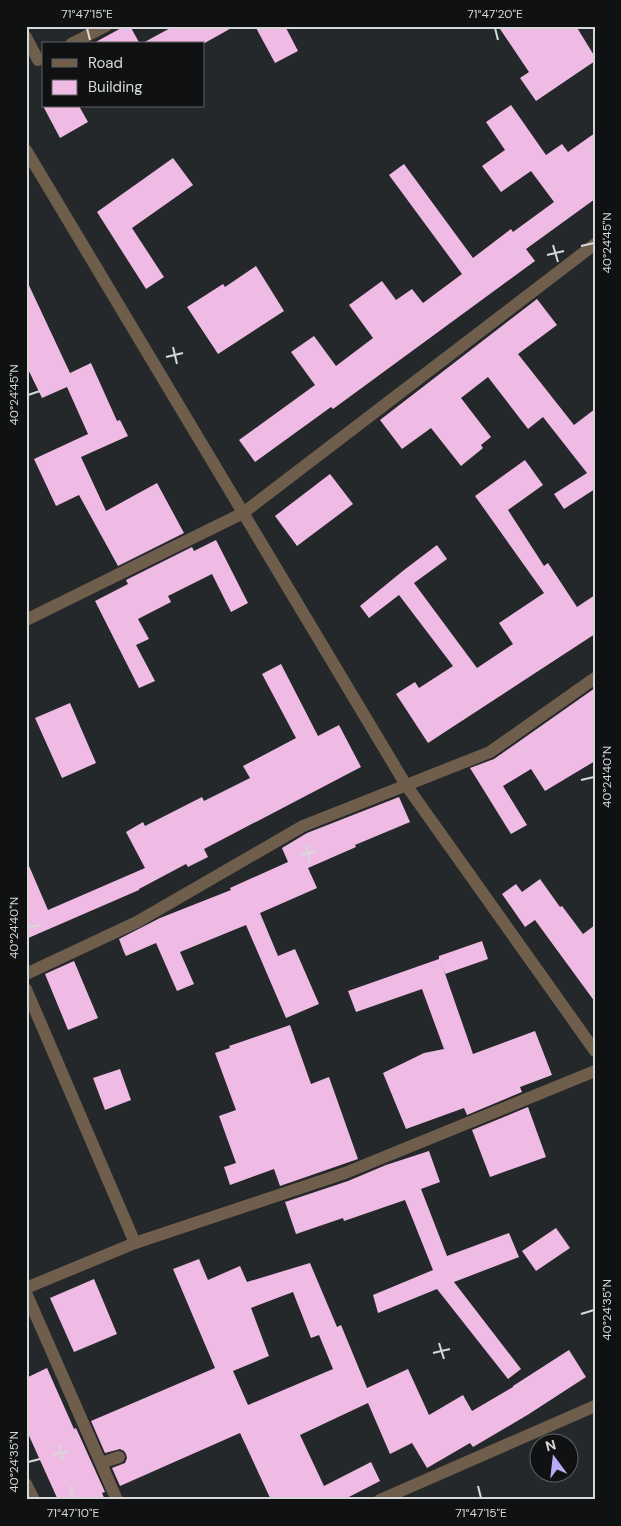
<svg xmlns="http://www.w3.org/2000/svg" width="621" height="1526" font-family="'DM Sans',sans-serif">
	<style>
		.building { fill: #efbbe4; fill-rule: evenodd }
		.lines { fill: none; stroke-linecap: round; stroke-linejoin: round }
		.service { stroke: #6f5e4c; stroke-width: 12 }
		.minor { stroke: #6f5e4c; stroke-width: 12 }
		.ticks { fill: none; stroke: #d6d8d9; stroke-width: 2 }
		.neatline { fill: none; stroke: #d6d8d9; stroke-width: 2 }
		.ticks-label { font-size: 12px; text-anchor: middle; fill: #d6d8d9 }
	</style>
	<rect width="100%" height="100%" fill="#25282a"/>
	<!-- building -->
	<g class="building">
		<polygon points="125,26 130,26 140,44 92,44"/>
		<polygon points="174,26 235,26 203,44 141,44"/>
		<polygon points="255,26 285,26 298,51 275,63"/>
		<polygon points="498,26 576,26 595,57 595,61 536,101 520,78 529,72"/>
		<polygon points="511,105 546,155 562,144 568,152 595,133 595,199 526,249 535,261 333,409 331,407 255,462 239,440 315,385 291,352 314,336 336,366 373,338 349,305 382,281 396,300 412,289 423,303 462,274 389,175 404,164 473,258 511,229 513,232 554,202 531,171 501,192 482,166 505,150 486,122"/>
		<polygon points="43,106 79,106 88,122 60,138"/>
		<polygon points="173,158 193,185 132,228 164,277 146,289 97,212"/>
		<polygon points="256,266 284,311 218,354 187,307 223,284 225,287"/>
		<polygon points="26,279 70,373 91,363 117,421 120,420 128,436 81,457 106,511 157,483 184,533 118,566 79,495 56,506 34,459 88,434 67,387 42,398 26,365"/>
		<polygon points="537,299 557,325 518,354 574,425 595,409 595,489 564,509 554,494 587,473 543,417 528,429 488,377 461,398 491,437 481,445 483,448 461,466 431,428 402,449 380,420"/>
		<polygon points="525,460 543,485 508,510 544,566 548,563 577,607 595,595 595,634 428,743 396,694 415,682 419,688 453,666 399,595 369,618 360,606 404,570 437,545 447,559 414,583 477,668 513,644 499,623 544,593 475,496"/>
		<polygon points="330,474 353,504 297,546 275,516"/>
		<polygon points="216,540 248,603 231,612 212,574 168,596 171,602 138,619 149,639 136,645 155,681 139,688 95,601 128,584 126,580 192,547 194,551"/>
		<polygon points="281,664 318,736 339,725 361,767 204,849 208,857 188,867 186,864 139,889 139,890 26,939 26,859 48,910 145,868 126,832 143,822 145,826 202,797 204,801 250,778 243,766 296,738 262,674"/>
		<polygon points="595,688 595,761 545,791 531,769 503,786 527,825 511,834 470,768 494,759"/>
		<polygon points="70,703 96,763 62,778 35,718"/>
		<polygon points="399,797 410,822 355,845 356,847 308,868 317,888 260,913 278,956 295,949 319,1004 286,1018 246,925 180,952 194,984 177,991 156,943 126,956 124,952 119,939 160,918 231,890 230,888 288,862 282,848 307,833"/>
		<polygon points="540,879 560,907 562,906 583,934 595,925 595,1002 535,920 525,927 502,894 516,884 522,892"/>
		<polygon points="482,941 488,959 445,974 441,962 473,1054 535,1031 552,1075 520,1087 522,1092 467,1115 464,1108 406,1129 383,1073 424,1053 444,1049 422,989 356,1012 348,991 439,959 439,956"/>
		<polygon points="74,961 98,1018 68,1030 45,974"/>
		<polygon points="290,1025 311,1084 329,1077 358,1159 280,1186 274,1169 230,1185 224,1167 236,1163 219,1116 236,1110 215,1053 230,1048 229,1046"/>
		<polygon points="120,1069 131,1100 105,1110 93,1078"/>
		<polygon points="528,1107 546,1157 490,1177 472,1130"/>
		<polygon points="429,1151 440,1182 421,1189 447,1256 509,1233 519,1257 454,1282 521,1369 508,1379 437,1289 378,1313 373,1295 433,1270 405,1200 344,1221 343,1218 296,1234 285,1202 348,1181 386,1165"/>
		<polygon points="556,1228 570,1248 536,1271 522,1251"/>
		<path d="M199 1259 208 1280 240 1266 247 1282 310 1263 337 1327 341 1325 367 1388 408 1369 429 1415 463 1395 472 1411 513 1387V1386L569 1350 586 1377 529 1414 473 1447 470 1443 427 1468 412 1443 390 1454 368 1403 300 1435 324 1486 371 1462 380 1481 343 1500H271L240 1433 120 1486 112 1468 125 1463 127 1458 126 1454 124 1451 120 1449 105 1453 91 1421 215 1368 173 1269ZM293 1292 311 1338 319 1335 333 1369 248 1405 233 1371 269 1356 251 1308Z"/>
		<polygon points="94,1279 117,1334 74,1352 50,1298"/>
		<polygon points="47,1368 74,1429 76,1428 105,1492 102,1493 105,1500 58,1500 26,1429 26,1378"/>
	</g>
	<g class="lines">
		<!-- service -->
		<g class="service">
			<polyline points="101,1463 119,1457"/>
			<polyline points="26,1484 34,1500"/>
		</g>
		<!-- minor -->
		<g class="minor">
			<polyline points="26,37 38,60"/>
			<polyline points="71,44 106,26"/>
			<polyline points="26,150 406,785 595,1051"/>
			<polyline points="26,620 243,513 595,244"/>
			<polyline points="26,974 137,922 303,826 490,752 595,678"/>
			<polyline points="26,989 135,1243"/>
			<polyline points="26,1288 135,1243 345,1173 595,1071"/>
			<polyline points="26,1293 117,1500"/>
			<polyline points="380,1500 595,1406"/>
		</g>
	</g>
	<!-- ticks -->
	<path class="ticks" d="M87 28 90 40M495 28 498 40M553 245 558 262M581 246 594 243M547 255 564 251M173 347 177 364M166 357 183 353M28 395 40 391M581 780 594 777M306 845 310 862M300 855 317 851M28 928 40 925M581 1314 594 1310M439 1343 444 1359M433 1353 450 1349M59 1445 63 1461M53 1455 69 1451M28 1462 40 1459M70 1486 73 1498M478 1486 481 1498"/>
	<!-- border -->
	<rect width="621" height="1526" fill="none" stroke="#0f1112" stroke-width="55"/>
	<!-- legend -->
	<rect x="42" y="42" width="162" height="65" fill="#0f1112" stroke="#5f6162"/>
	<rect x="52" y="59" width="25" height="8" fill="#6f5e4c" stroke="#5f6162"/>
	<text x="88" y="68" font-size="15" fill="#d6d8d9">Road</text>
	<rect x="52" y="80" width="25" height="15" fill="#efbbe4" stroke="#5f6162"/>
	<text x="88" y="92" font-size="15" fill="#d6d8d9">Building</text>
	<!-- north arrow -->
	<g transform="translate(554 1458) rotate(345)"><circle r="24" fill="#0f1112" stroke="#5f6162"/>
	<path d="M0-4L9 19L0 12L-9 19Z" fill="#b8abf7"/>
	<text y="-8" font-size="14" font-weight="bold" text-anchor="middle" fill="#d6d8d9">N</text>
	</g>
	<rect x="28" y="28" width="566" height="1470" class="neatline"/>
	<g class="ticks-label">
		<text x="87" y="18">71°47'15"E</text>
		<text x="495" y="18">71°47'20"E</text>
		<text transform="translate(607 243) rotate(-90)" y="4">40°24'45"N</text>
		<text transform="translate(14 395) rotate(-90)" y="4">40°24'45"N</text>
		<text transform="translate(607 777) rotate(-90)" y="4">40°24'40"N</text>
		<text transform="translate(14 928) rotate(-90)" y="4">40°24'40"N</text>
		<text transform="translate(607 1310) rotate(-90)" y="4">40°24'35"N</text>
		<text transform="translate(14 1462) rotate(-90)" y="4">40°24'35"N</text>
		<text x="73" y="1517">71°47'10"E</text>
		<text x="481" y="1517">71°47'15"E</text>
	</g>
</svg>
